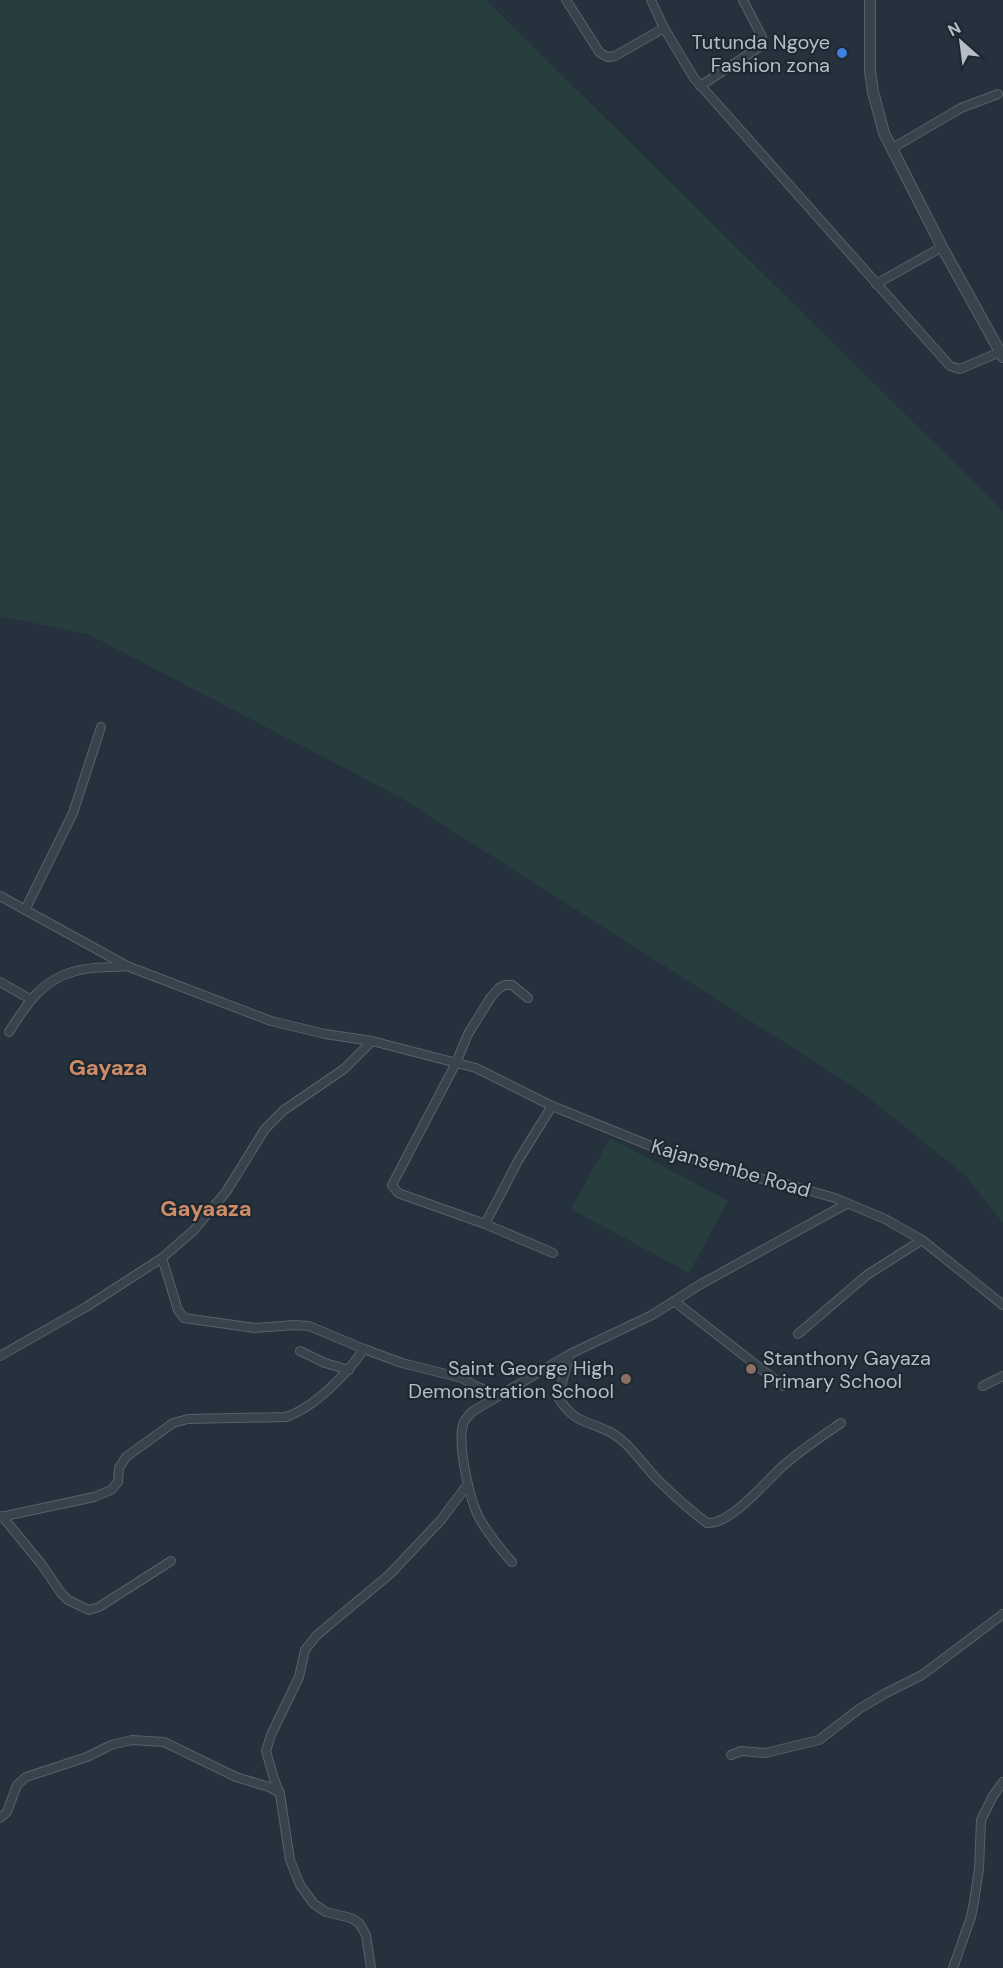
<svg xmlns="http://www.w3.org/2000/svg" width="1003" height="1968" font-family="'DM Sans',sans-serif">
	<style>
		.green { fill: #283e3e }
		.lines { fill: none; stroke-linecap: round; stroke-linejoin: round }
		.minor-casing { stroke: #57616a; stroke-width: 10 }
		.tertiary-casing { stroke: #57616a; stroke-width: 12 }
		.minor { stroke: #39434c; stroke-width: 8 }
		.tertiary { stroke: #39434c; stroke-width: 10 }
		.shop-dot { fill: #3f7fe0; stroke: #1e2831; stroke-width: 2 }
		.education-dot { fill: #8d6e63; stroke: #1e2831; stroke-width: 2 }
		.labels { text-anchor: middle; stroke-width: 4.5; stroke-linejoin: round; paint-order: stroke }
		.poi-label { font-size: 20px; fill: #b5bec7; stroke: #1e2831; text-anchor: end }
		.street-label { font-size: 20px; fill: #b5bec7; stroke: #1e2831 }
		.quarter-label { font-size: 22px; font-weight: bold; fill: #ce8c69; stroke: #1e2831 }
	</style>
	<rect width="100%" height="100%" fill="#25313c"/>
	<!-- green -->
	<g class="green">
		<polygon points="0,0 486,0 1003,511 1003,1223 965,1175 859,1090 398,796 90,635 0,616"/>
		<polygon points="610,1138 728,1201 689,1273 571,1209"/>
	</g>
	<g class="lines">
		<!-- minor casing -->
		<g class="minor-casing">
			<g id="minor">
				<polyline points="566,0 600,53 608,57 615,56 664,28"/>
				<polyline points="651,0 664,28 694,78 950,366 960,369 1000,352"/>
				<polyline points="700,86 761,46 762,37 743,0"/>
				<polyline points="891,149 961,108 998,94"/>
				<polyline points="876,284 942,247"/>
				<polyline points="0,896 127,966 271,1021 325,1034 372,1041 476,1068 552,1106 656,1148 743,1175 786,1184 835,1198 885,1219 922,1240 1003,1305"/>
				<polyline points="25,910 73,813 101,727"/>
				<polyline points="0,982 30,999"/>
				<polyline points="528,998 512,985 505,985 499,988 491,997 468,1034 456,1063 392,1185 398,1193 485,1224 553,1253"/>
				<path d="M9 1032C26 1005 42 979 76 971 92 966 110 968 127 966"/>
				<polyline points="485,1224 519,1159 552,1106"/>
				<polyline points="162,1258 178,1310 184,1318 255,1328 294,1325 309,1326 364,1349"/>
				<polyline points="674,1301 783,1386"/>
				<polyline points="798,1334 867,1275 922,1240"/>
				<polyline points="300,1351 325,1363 349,1370"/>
				<path d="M570 1354 558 1397C575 1424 584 1419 610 1432 629 1442 643 1465 658 1480 673 1495 690 1510 707 1523 731 1525 767 1480 784 1465 802 1449 822 1436 841 1423"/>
				<polyline points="0,1356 86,1307 162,1258 193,1231 226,1192 265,1129 284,1110 344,1069 372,1041"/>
				<polyline points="983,1386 1003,1376"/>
				<polyline points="2,1516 42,1565 61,1593 68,1600 89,1610 99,1607 171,1561"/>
				<path d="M0 1517 94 1497 111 1490 118 1482 119 1468 126 1457 173 1423 188 1419 286 1417C315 1407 347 1374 364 1349L402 1363 462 1378 475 1386 500 1395"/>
				<path d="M512 1562C501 1550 490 1536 481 1521 470 1503 456 1442 464 1422 466 1418 470 1414 473 1411L570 1354 652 1315 701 1284 848 1203"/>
				<polyline points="731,1755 741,1751 765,1753 819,1740 859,1709 886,1693 922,1675 1003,1614"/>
				<polyline points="0,1818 7,1812 17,1785 26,1777 87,1757 111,1745 132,1740 164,1742 236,1777 269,1787 280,1793"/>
				<polyline points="371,1968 366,1935 359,1923 351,1918 326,1912 314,1904 300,1885 290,1860 280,1794 274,1779 266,1751 271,1735 299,1677 305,1650 317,1635 390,1574 441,1520 468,1484"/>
				<polyline points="953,1968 971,1917 974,1902 979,1869 981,1820 993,1796 1003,1782"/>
			</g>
		</g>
		<!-- tertiary casing -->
		<g class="tertiary-casing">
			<polyline id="tertiary" points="870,0 870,71 873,92 884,133 942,247 1003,357"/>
		</g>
		<!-- minor -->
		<use href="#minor" class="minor"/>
		<!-- tertiary -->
		<use href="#tertiary" class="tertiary"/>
	</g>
	<!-- markers -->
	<circle class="shop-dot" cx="842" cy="53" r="6"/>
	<g class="education-dot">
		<circle cx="751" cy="1369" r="6"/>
		<circle cx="626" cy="1379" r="6"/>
	</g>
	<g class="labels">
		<!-- poi labels -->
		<g class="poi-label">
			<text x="830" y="49">Tutunda Ngoye<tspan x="830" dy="23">Fashion zona</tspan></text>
			<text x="763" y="1365" text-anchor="start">Stanthony Gayaza<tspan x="763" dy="23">Primary School</tspan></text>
			<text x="614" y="1375">Saint George High<tspan x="614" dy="23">Demonstration School</tspan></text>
		</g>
		<!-- street labels -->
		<g class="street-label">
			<text transform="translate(731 1168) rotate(16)" y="7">Kajansembe Road</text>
		</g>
		<!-- quarter labels -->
		<g class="quarter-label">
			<text x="108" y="1075">Gayaza</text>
			<text x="206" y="1216">Gayaaza</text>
		</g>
	</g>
	<!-- north arrow -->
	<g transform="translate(961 42) rotate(332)" stroke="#1e2831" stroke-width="4.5" paint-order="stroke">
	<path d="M0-4.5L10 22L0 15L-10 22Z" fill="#b5bec7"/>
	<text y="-9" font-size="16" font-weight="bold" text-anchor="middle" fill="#b5bec7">N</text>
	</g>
</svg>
